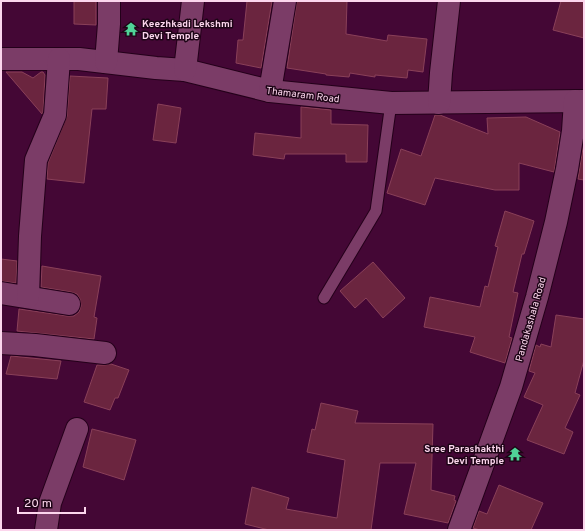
<svg xmlns="http://www.w3.org/2000/svg" width="585" height="531" font-family="Overpass,sans-serif">
	<style>
		.building { fill: #6b253f; stroke: #8a4059 }
		.lines { fill: none; stroke-linecap: round; stroke-linejoin: round }
		.service-casing { stroke: #24001a; stroke-width: 13 }
		.minor-casing { stroke: #24001a; stroke-width: 24 }
		.service { stroke: #7b3c67; stroke-width: 11 }
		.minor { stroke: #7b3c67; stroke-width: 22 }
		.labels { text-anchor: middle; stroke-width: 3; stroke-linejoin: round; paint-order: stroke }
		.poi-label { font-size: 10px; font-weight: bold; fill: #fcd6ed; stroke: #1d0516; text-anchor: start }
		.street-label { font-size: 10px; fill: #fcd6ed; stroke: #1d0516 }
	</style>
	<rect width="100%" height="100%" fill="#440735"/>
	<!-- building -->
	<g class="building">
		<polygon points="74,1 96,1 96,25 74,24"/>
		<polygon points="247,1 272,1 261,68 236,63 238,40 243,40"/>
		<polygon points="297,1 347,1 346,34 387,41 388,35 427,39 423,72 408,70 407,78 375,75 375,77 350,73 349,77 326,75 326,74 287,68"/>
		<polygon points="561,1 584,1 584,38 553,30"/>
		<polygon points="6,72 22,72 33,78 41,72 43,72 45,75 43,112 42,114"/>
		<polygon points="70,76 108,78 106,109 92,109 84,183 47,179 48,163 67,116"/>
		<polygon points="158,104 181,108 176,143 153,140"/>
		<polygon points="301,107 331,110 331,124 368,125 367,162 346,162 346,154 285,154 284,159 253,155 255,133 301,138"/>
		<polygon points="435,115 440,115 488,134 487,118 526,117 560,132 554,172 519,163 519,190 495,190 435,178 425,205 387,193 401,149 421,156"/>
		<polygon points="584,142 584,180 578,179"/>
		<polygon points="505,211 534,221 524,254 522,254 513,292 518,293 509,337 512,338 505,363 470,352 475,337 424,327 430,297 480,307 485,286 488,287 498,247 495,246"/>
		<polygon points="1,259 17,261 16,283 1,281"/>
		<polygon points="373,262 405,298 383,318 366,298 355,308 340,291"/>
		<polygon points="42,266 101,276 94,317 97,318 94,339 36,333 17,331 19,309 67,316 74,316 79,312 81,306 80,299 77,294 71,292 41,287"/>
		<polygon points="556,315 584,319 584,360 575,393 580,395 565,428 573,432 564,454 527,440 543,405 524,397 535,373 529,371 536,345 540,347 541,344 551,347"/>
		<polygon points="11,356 61,361 57,379 6,374"/>
		<polygon points="111,364 129,370 118,398 115,398 110,410 84,402 97,365 104,365"/>
		<polygon points="321,403 358,411 355,423 433,424 431,490 455,496 454,500 456,501 448,523 404,514 416,463 380,463 371,530 269,530 245,524 252,487 289,498 286,509 337,518 345,460 307,452 312,429 315,430"/>
		<polygon points="92,429 136,440 124,480 83,467"/>
		<polygon points="499,485 543,503 531,530 480,530 473,528 479,511 487,514"/>
	</g>
	<g class="lines">
		<!-- service casing -->
		<g class="service-casing">
			<polyline id="service" points="324,298 376,211 391,103"/>
		</g>
		<!-- minor casing -->
		<g class="minor-casing">
			<g id="minor">
				<polyline points="1,59 79,59 156,68 185,70 270,91 391,103 584,101"/>
				<polyline points="106,62 109,24 109,1"/>
				<polyline points="185,70 193,1"/>
				<polyline points="270,91 285,1"/>
				<polyline points="439,103 441,73 449,1"/>
				<polyline points="1,293 69,304"/>
				<polyline points="28,297 30,236 36,160 55,115 59,59"/>
				<polyline points="1,343 35,345 105,353"/>
				<polyline points="46,530 50,503 77,429"/>
				<polyline points="459,530 511,387 537,297 556,222 567,169 573,131 575,101"/>
			</g>
		</g>
		<!-- service -->
		<use href="#service" class="service"/>
		<!-- minor -->
		<use href="#minor" class="minor"/>
	</g>
	<!-- icons -->
	<defs>
		<g id="temple-bare" transform="scale(1.08)"><path d="M0-6L5-2H3V0L6.5 2.5H4V6H1.5V3h-3V6H-4V2.5H-6.5L-3 0V-2H-5Z" fill="#50d398" stroke="#1d0516" stroke-width="2.5" paint-order="stroke"/></g>
	</defs>
	<g fill-rule="evenodd">
		<use href="#temple-bare" x="131" y="29"/>
		<use href="#temple-bare" x="515" y="454"/>
	</g>
	<g class="labels">
		<!-- poi labels -->
		<g class="poi-label">
			<text x="142" y="27">Keezhkadi Lekshmi<tspan x="142" dy="12">Devi Temple</tspan></text>
			<text x="504" y="452" text-anchor="end">Sree Parashakthi<tspan x="504" dy="12">Devi Temple</tspan></text>
		</g>
		<!-- street labels -->
		<g class="street-label">
			<text transform="translate(303 94) rotate(7)" y="4">Thamaram Road</text>
			<text transform="translate(530 319) rotate(-74)" y="4">Pandakashala Road</text>
		</g>
	</g>
	<!-- border -->
	<rect width="585" height="531" fill="none" stroke="#fcd6ed" stroke-width="4"/>
	<!-- scale -->
	<path d="M18 507v6h67v-6" fill="none" stroke="#fcd6ed" stroke-width="2"/>
	<text x="24" y="507" font-size="12" fill="#fcd6ed" stroke="#1d0516" stroke-width="3" paint-order="stroke">20 m</text>
</svg>
